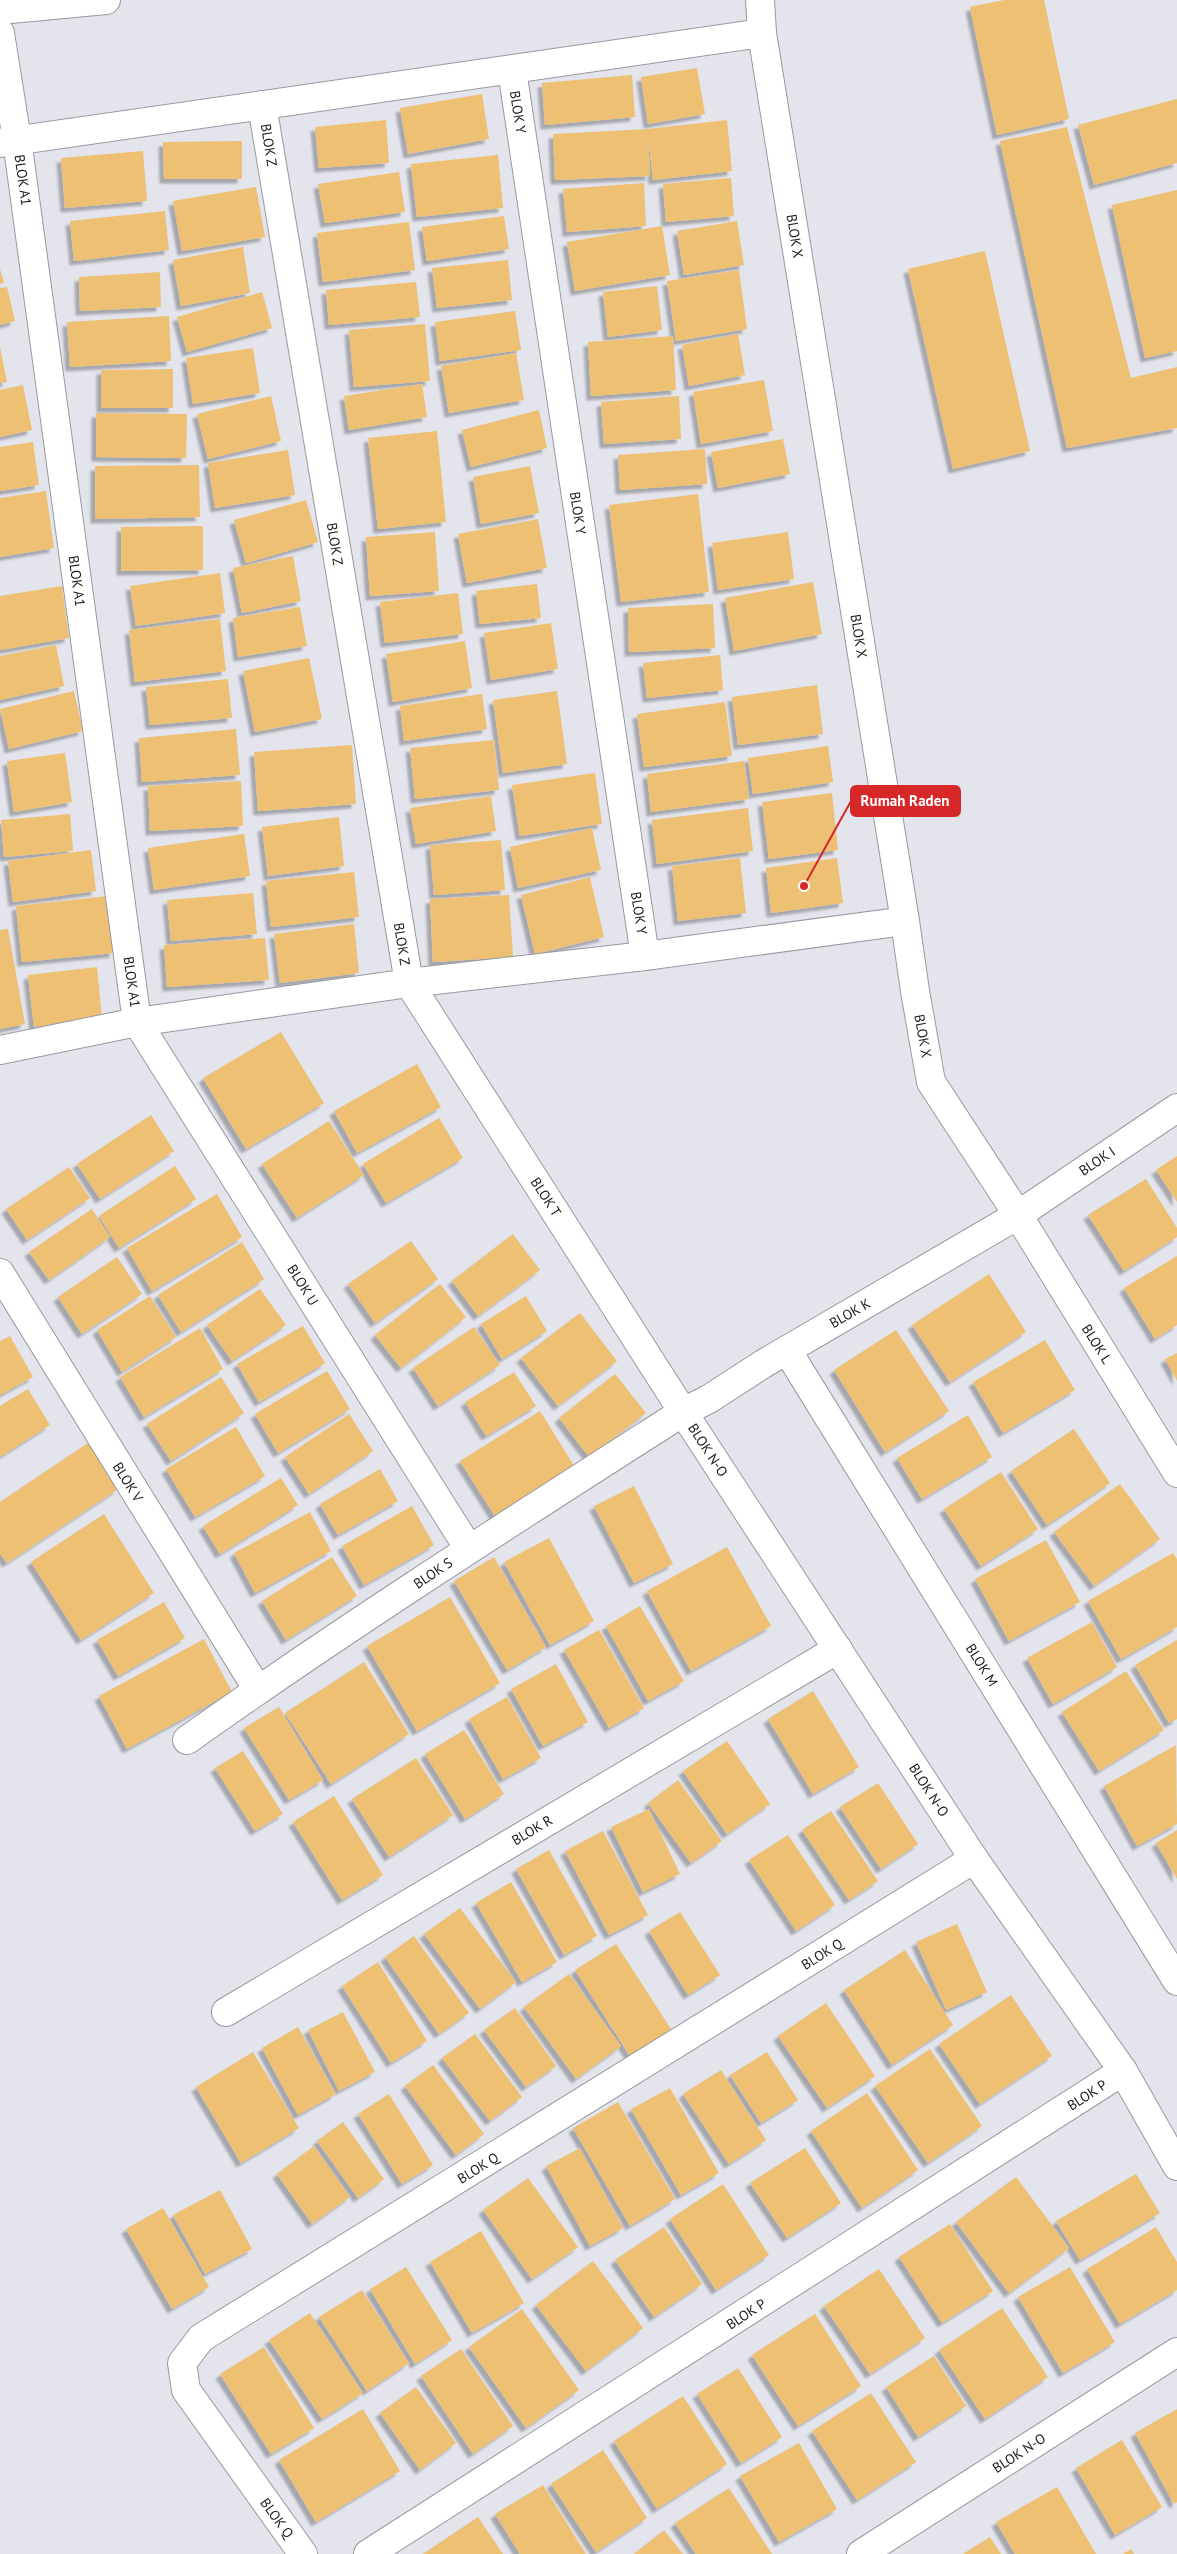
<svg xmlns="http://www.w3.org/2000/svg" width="1177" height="2554" font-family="'PT Sans',sans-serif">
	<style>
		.building { fill: #edc073; filter: url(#shadow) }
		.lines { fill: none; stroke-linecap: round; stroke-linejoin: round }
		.street-casing { stroke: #9899a1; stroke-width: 30 }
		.street { stroke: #fff; stroke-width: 28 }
		.labels { text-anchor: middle; stroke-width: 4; stroke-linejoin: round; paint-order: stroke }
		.street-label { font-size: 14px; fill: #1b1b1e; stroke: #fff }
		.leader { fill: none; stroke: #d62828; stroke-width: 2 }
		.callout-dot { fill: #d62828; stroke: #fff; stroke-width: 2 }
		.callout { fill: #d62828; stroke: #d62828; stroke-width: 2 }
		.callout-label { font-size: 15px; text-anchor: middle; font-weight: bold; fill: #fff }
	</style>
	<defs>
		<filter id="shadow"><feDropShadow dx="-4.5" dy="4.5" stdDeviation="1" flood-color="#0004"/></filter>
	</defs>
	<rect width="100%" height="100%" fill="#e3e4ec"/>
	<!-- building -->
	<g class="building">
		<polygon points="1004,0 1044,0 1069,119 997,135 970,7"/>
		<polygon points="697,68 705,114 648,124 641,77"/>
		<polygon points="632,75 635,117 545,125 542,83"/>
		<polygon points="482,94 489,139 408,154 400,108"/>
		<polygon points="1177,99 1177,163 1094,185 1078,125"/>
		<polygon points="386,120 389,163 319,168 315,127"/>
		<polygon points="727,120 732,171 653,180 648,134 650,176 555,180 553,134 648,129"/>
		<polygon points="1067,127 1131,378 1177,367 1177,428 1067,448 1000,141"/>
		<polygon points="242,141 242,179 164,179 163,142"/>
		<polygon points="143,151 147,201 65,208 61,158"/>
		<polygon points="498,155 503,208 417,217 411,164"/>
		<polygon points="399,172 405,212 325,223 318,184"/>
		<polygon points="731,178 734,216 666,222 663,184"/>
		<polygon points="644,183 646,226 567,232 563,189"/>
		<polygon points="256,187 265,237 182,251 173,201"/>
		<polygon points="1177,190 1177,351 1145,358 1112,205"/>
		<polygon points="165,211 169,250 74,261 70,221"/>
		<polygon points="504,216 509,249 427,261 422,227"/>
		<polygon points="737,221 744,265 684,275 677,231"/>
		<polygon points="409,222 415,270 323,282 317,233"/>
		<polygon points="662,226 670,275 575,291 567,242"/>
		<polygon points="243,247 250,293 181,306 173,260"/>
		<polygon points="985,251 1030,451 953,469 908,269"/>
		<polygon points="508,260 512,300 437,308 432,268"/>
		<polygon points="0,269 4,283 0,284"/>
		<polygon points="739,270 747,329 676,341 667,281"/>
		<polygon points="160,272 161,307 80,311 79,277"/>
		<polygon points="416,282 420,317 329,325 326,290"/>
		<polygon points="657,286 662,330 608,337 603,292"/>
		<polygon points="7,287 15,321 0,325 0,288"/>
		<polygon points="262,292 272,328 187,352 177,317"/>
		<polygon points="515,311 521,350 440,361 435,322"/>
		<polygon points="169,316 171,361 70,367 67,322"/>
		<polygon points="425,324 430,381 354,387 349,330"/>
		<polygon points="738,334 745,375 689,386 682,345"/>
		<polygon points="673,336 676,390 591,396 588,342"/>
		<polygon points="0,347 7,382 0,383"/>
		<polygon points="253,348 260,393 193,404 186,358"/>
		<polygon points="516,353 524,400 449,413 441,366"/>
		<polygon points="173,369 173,408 101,408 101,370"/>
		<polygon points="764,380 773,431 701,444 693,392"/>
		<polygon points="422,384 427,417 349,430 344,396"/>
		<polygon points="23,385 32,430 0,437 0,390"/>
		<polygon points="271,396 281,441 208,459 197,414"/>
		<polygon points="679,396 681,439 604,444 601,402"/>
		<polygon points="539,410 547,448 471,467 462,430"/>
		<polygon points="96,413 187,414 186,458 96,457"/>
		<polygon points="437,431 446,522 378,529 368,438"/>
		<polygon points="783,439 790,474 718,488 711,452"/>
		<polygon points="33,442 39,485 0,491 0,447"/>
		<polygon points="705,449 707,484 620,490 618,455"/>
		<polygon points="288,450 295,495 215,508 208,463"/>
		<polygon points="199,465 200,517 95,519 95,466"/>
		<polygon points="530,466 539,513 481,524 473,477"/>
		<polygon points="46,491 54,548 0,557 0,498"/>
		<polygon points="698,494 709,592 621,602 609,505"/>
		<polygon points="306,500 318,542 246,563 234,520"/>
		<polygon points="538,519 547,568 467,583 458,534"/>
		<polygon points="203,526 203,570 121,571 121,527"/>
		<polygon points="435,532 439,591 370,596 366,537"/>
		<polygon points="788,532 794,579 718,590 712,543"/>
		<polygon points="293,556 301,601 242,613 233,568"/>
		<polygon points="220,573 225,613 136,626 130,586"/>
		<polygon points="813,582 822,634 734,651 725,598"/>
		<polygon points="537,584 541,618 480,624 476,591"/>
		<polygon points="62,586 69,638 0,650 0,596"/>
		<polygon points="458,593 463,634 385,643 380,602"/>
		<polygon points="713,604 715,648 629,652 628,608"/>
		<polygon points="300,607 307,646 238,657 233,618"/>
		<polygon points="220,619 226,671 135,682 129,630"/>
		<polygon points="551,623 558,669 491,680 484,633"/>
		<polygon points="465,641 472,688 393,702 386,654"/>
		<polygon points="56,645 64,686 0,700 0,656"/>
		<polygon points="720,655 723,690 647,698 643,663"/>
		<polygon points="309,658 322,719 255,732 243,671"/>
		<polygon points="228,679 232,718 150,725 146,687"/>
		<polygon points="817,685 823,734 738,745 732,697"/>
		<polygon points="74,691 83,731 9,749 0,709"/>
		<polygon points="557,691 567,764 503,773 493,700"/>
		<polygon points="482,694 487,729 404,741 400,706"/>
		<polygon points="725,702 732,756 644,767 637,714"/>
		<polygon points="236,729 240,775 142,782 139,738"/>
		<polygon points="494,740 499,790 415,799 410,748"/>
		<polygon points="352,745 356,804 258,811 254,752"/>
		<polygon points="828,746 833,782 753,794 748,758"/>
		<polygon points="65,753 72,802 14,812 7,761"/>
		<polygon points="744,761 749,799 651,812 647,774"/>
		<polygon points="595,773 602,824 520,836 512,785"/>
		<polygon points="241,781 243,826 150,831 148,786"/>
		<polygon points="832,793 838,850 769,859 762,802"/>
		<polygon points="491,796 496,831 416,844 410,808"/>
		<polygon points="748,808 753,851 657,864 652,820"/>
		<polygon points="70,814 73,851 4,857 1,820"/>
		<polygon points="339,817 344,866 268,876 262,827"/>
		<polygon points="592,828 601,870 518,888 510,847"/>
		<polygon points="244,834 250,876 154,890 148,848"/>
		<polygon points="501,840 505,890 434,895 430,845"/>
		<polygon points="91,850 96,891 13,902 8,861"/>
		<polygon points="740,858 746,913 678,921 672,866"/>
		<polygon points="837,858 843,903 771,913 766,868"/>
		<polygon points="354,872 359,917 271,927 266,881"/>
		<polygon points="590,877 604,937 535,954 521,895"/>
		<polygon points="253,893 257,934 171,941 167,900"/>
		<polygon points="509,895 513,957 433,962 430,899"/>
		<polygon points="108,896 114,953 22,962 16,906"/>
		<polygon points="354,924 359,973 280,983 274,934"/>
		<polygon points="8,929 25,1024 0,1029 0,930"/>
		<polygon points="265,938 269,980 167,987 164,945"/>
		<polygon points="97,967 102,1018 34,1027 28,975"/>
		<polygon points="281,1032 324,1103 246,1149 203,1078"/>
		<polygon points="417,1064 441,1107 357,1153 334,1111"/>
		<polygon points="151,1115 174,1151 100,1199 77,1164"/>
		<polygon points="439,1118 463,1158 386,1203 363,1164"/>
		<polygon points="329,1121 364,1175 297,1218 262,1164"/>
		<polygon points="1177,1156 1177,1202 1156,1170"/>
		<polygon points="175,1166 196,1199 119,1248 99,1216"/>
		<polygon points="69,1167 90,1198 27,1240 6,1209"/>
		<polygon points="1146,1179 1177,1228 1177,1237 1124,1271 1088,1215"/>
		<polygon points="217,1194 242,1237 152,1291 127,1248"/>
		<polygon points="92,1209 110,1237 49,1280 29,1252"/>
		<polygon points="513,1234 540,1270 478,1316 452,1281"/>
		<polygon points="411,1241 438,1279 375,1323 348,1284"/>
		<polygon points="242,1242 264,1279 181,1332 158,1295"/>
		<polygon points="1177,1256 1177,1325 1155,1339 1124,1288"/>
		<polygon points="117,1257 142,1294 82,1334 58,1297"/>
		<polygon points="989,1274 1026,1332 950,1382 912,1325"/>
		<polygon points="440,1284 466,1317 401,1368 375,1335"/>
		<polygon points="260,1289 286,1325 232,1361 207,1325"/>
		<polygon points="150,1296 176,1337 122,1372 97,1330"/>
		<polygon points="526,1296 547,1331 502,1359 481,1324"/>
		<polygon points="580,1313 617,1361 558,1406 521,1358"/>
		<polygon points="303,1326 325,1363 259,1402 237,1364"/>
		<polygon points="474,1327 500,1365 438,1406 413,1368"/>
		<polygon points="200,1328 223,1369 144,1417 120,1377"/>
		<polygon points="896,1330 949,1411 885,1452 834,1370"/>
		<polygon points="10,1336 33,1377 0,1395 0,1341"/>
		<polygon points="1045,1340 1075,1390 1003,1433 973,1382"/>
		<polygon points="1177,1353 1177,1381 1165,1359"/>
		<polygon points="327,1371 350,1409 278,1453 255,1414"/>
		<polygon points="514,1372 536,1406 486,1436 465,1402"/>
		<polygon points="615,1374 646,1413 589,1457 559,1418"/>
		<polygon points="221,1377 244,1413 171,1461 147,1424"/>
		<polygon points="28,1389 50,1425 0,1457 0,1406"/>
		<polygon points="540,1411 578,1472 498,1521 460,1461"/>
		<polygon points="349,1414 373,1451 309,1494 285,1457"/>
		<polygon points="968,1415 992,1457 922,1499 897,1458"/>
		<polygon points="236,1427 265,1476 195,1517 166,1469"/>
		<polygon points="1074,1429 1110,1483 1047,1525 1011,1471"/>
		<polygon points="88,1443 118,1489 7,1563 0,1554 0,1502"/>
		<polygon points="380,1469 398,1501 338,1535 320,1504"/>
		<polygon points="1001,1472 1038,1529 981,1566 944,1509"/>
		<polygon points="281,1478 298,1505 220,1554 203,1526"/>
		<polygon points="1120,1484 1160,1539 1094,1586 1054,1532"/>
		<polygon points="634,1486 673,1564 634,1583 594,1506"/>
		<polygon points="412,1506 434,1545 364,1585 342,1546"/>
		<polygon points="310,1512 331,1551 255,1593 234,1553"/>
		<polygon points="104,1514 154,1593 81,1640 31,1562"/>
		<polygon points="549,1538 594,1621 550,1645 504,1562"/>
		<polygon points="1046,1540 1080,1602 1009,1641 975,1579"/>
		<polygon points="727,1547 771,1626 691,1671 647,1591"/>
		<polygon points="1173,1553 1177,1559 1177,1627 1121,1659 1088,1601"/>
		<polygon points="332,1557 357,1596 286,1640 262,1601"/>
		<polygon points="494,1557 546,1647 507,1670 454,1581"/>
		<polygon points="450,1597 500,1683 417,1731 367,1646"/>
		<polygon points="164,1602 185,1638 118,1676 97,1640"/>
		<polygon points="640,1606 684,1681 648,1701 606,1626"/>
		<polygon points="1092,1622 1117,1667 1053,1704 1027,1658"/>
		<polygon points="599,1630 644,1708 609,1728 564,1650"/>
		<polygon points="204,1639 232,1692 127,1749 99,1696"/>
		<polygon points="1177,1640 1177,1719 1169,1723 1135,1665"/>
		<polygon points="364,1662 409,1734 331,1784 285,1713"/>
		<polygon points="556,1664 588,1722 543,1746 511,1689"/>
		<polygon points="1126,1671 1164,1730 1099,1771 1062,1712"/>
		<polygon points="813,1691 859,1767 813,1794 768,1719"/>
		<polygon points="507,1697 541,1758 503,1779 469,1719"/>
		<polygon points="279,1707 323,1780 289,1800 244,1728"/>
		<polygon points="464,1730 504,1794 465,1819 425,1754"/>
		<polygon points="727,1741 770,1804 727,1834 683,1771"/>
		<polygon points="1176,1745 1177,1824 1137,1846 1104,1786"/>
		<polygon points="243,1751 283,1814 255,1831 215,1768"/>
		<polygon points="416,1758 453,1815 389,1857 352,1799"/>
		<polygon points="678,1780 722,1841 691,1863 648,1803"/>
		<polygon points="878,1783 918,1844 881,1869 840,1807"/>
		<polygon points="334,1796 383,1875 342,1900 293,1822"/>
		<polygon points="649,1809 680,1874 643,1892 611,1827"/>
		<polygon points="831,1811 878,1881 849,1900 802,1830"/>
		<polygon points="1177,1830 1177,1879 1156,1843"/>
		<polygon points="603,1831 648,1915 609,1935 565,1851"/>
		<polygon points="788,1835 835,1905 796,1931 749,1860"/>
		<polygon points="549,1850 597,1936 564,1955 516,1869"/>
		<polygon points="511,1882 557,1962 522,1982 476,1903"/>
		<polygon points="460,1908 516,1982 480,2009 424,1934"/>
		<polygon points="680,1912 720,1975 688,1995 649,1931"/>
		<polygon points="957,1924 987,1992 946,2010 916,1942"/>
		<polygon points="414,1936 469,2013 439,2034 385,1957"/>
		<polygon points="616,1944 671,2029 630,2056 575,1970"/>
		<polygon points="905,1950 953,2025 892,2065 844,1990"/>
		<polygon points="378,1962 427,2041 391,2063 342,1986"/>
		<polygon points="569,1974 621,2046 576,2079 524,2007"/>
		<polygon points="1011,1995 1052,2056 980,2104 939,2044"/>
		<polygon points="826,2003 875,2076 827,2108 778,2036"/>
		<polygon points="515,2008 556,2066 526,2087 484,2030"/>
		<polygon points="343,2012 375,2072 339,2091 308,2030"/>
		<polygon points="298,2027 336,2094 298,2115 262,2048"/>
		<polygon points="475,2034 522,2097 490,2121 442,2058"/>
		<polygon points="930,2049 982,2126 928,2163 875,2086"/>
		<polygon points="253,2052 299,2128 241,2163 196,2087"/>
		<polygon points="767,2052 798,2100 761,2123 730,2075"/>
		<polygon points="433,2065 484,2134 456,2155 405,2086"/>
		<polygon points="721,2070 766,2140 729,2164 683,2094"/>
		<polygon points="670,2088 719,2173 681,2195 631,2109"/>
		<polygon points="867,2093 918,2170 862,2208 811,2131"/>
		<polygon points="389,2094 433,2165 402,2184 358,2114"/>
		<polygon points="618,2102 675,2199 630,2226 573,2128"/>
		<polygon points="343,2122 384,2179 358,2198 317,2141"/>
		<polygon points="314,2146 350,2197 312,2224 277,2174"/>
		<polygon points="580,2148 623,2228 590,2246 546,2166"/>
		<polygon points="805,2148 841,2203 787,2238 750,2183"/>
		<polygon points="1136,2174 1160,2213 1080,2260 1056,2221"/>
		<polygon points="1016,2177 1069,2248 1009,2293 956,2222"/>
		<polygon points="528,2178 578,2247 532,2279 483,2210"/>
		<polygon points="723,2184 769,2255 716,2290 670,2219"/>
		<polygon points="220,2190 252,2249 205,2274 173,2215"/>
		<polygon points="163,2208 209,2287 172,2309 126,2229"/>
		<polygon points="950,2224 993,2291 942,2323 899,2257"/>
		<polygon points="664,2227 702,2284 654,2317 615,2260"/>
		<polygon points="1156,2227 1177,2262 1177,2290 1120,2324 1087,2269"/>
		<polygon points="481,2231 524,2303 472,2333 430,2262"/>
		<polygon points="593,2261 643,2328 586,2371 536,2305"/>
		<polygon points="406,2267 452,2340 415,2364 370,2289"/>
		<polygon points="1070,2267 1115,2342 1063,2373 1018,2297"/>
		<polygon points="879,2269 925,2338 870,2374 824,2306"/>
		<polygon points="362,2290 409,2363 367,2391 319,2317"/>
		<polygon points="1002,2308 1048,2377 985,2419 939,2350"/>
		<polygon points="522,2309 579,2390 526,2428 469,2347"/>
		<polygon points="310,2313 363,2393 322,2419 269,2340"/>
		<polygon points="815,2314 861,2386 798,2426 752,2355"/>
		<polygon points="264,2347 314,2428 271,2454 220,2374"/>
		<polygon points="461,2349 513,2426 473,2454 421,2376"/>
		<polygon points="934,2356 966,2406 918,2437 886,2387"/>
		<polygon points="738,2368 782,2437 741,2463 697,2394"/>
		<polygon points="416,2387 456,2443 420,2470 380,2413"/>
		<polygon points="871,2393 916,2462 857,2500 812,2431"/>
		<polygon points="683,2396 727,2464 657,2509 614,2441"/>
		<polygon points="363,2409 400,2471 316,2522 279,2460"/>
		<polygon points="1177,2409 1177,2502 1174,2504 1135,2433"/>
		<polygon points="1122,2440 1162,2507 1115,2535 1076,2468"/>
		<polygon points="799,2443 837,2509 779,2542 740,2476"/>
		<polygon points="603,2450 647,2518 596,2552 551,2484"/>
		<polygon points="543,2485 586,2554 520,2554 495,2514"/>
		<polygon points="1057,2487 1096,2554 1015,2554 996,2522"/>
		<polygon points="729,2488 772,2554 696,2554 675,2523"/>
		<polygon points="478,2517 503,2554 423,2554"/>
		<polygon points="664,2530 683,2554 634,2554"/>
		<polygon points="990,2537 1001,2554 963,2554"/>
		<polygon points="1131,2549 1134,2554 1123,2554"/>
	</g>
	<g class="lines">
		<!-- street casing -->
		<g class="street-casing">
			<g id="street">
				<polyline points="760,0 762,33 905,921 915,991 931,1082 1018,1215 1177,1473"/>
				<polyline points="0,10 106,0"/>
				<polyline points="0,33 17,140 137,1022 469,1549"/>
				<polyline points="512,70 645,956"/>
				<polyline points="262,105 409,983 683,1412 974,1859 1123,2071 1177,2166"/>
				<polyline points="0,143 762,33"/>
				<polyline points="0,1050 137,1022 409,983 645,956 905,921"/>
				<polyline points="0,1273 258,1690"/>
				<polyline points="787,1350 1177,1981"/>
				<path d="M187 1740C349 1625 516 1519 683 1412L709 1399 763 1364 1018 1215 1177 1108"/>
				<polyline points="226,2012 838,1649"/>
				<polyline points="303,2554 186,2390 182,2363 201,2338 974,1859"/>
				<polyline points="368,2554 1123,2071"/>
				<polyline points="861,2554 1177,2352"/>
			</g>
		</g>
		<!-- street -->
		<use href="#street" class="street"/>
	</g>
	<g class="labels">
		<!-- street labels -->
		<g class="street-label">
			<text transform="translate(518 112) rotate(81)" y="5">BLOK Y</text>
			<text transform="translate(269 145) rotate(81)" y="5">BLOK Z</text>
			<text transform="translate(23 180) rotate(82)" y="5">BLOK A1</text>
			<text transform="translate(795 236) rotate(81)" y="5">BLOK X</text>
			<text transform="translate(578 513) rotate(81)" y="5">BLOK Y</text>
			<text transform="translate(335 544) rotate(81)" y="5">BLOK Z</text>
			<text transform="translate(77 581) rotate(82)" y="5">BLOK A1</text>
			<text transform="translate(859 636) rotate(81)" y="5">BLOK X</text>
			<text transform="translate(639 913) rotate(81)" y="5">BLOK Y</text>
			<text transform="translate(402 944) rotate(81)" y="5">BLOK Z</text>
			<text transform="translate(132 982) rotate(82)" y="5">BLOK A1</text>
			<text transform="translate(923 1036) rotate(80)" y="5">BLOK X</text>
			<text transform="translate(1097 1161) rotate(-34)" y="5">BLOK I</text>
			<text transform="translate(546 1197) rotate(57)" y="5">BLOK T</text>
			<text transform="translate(303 1285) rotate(58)" y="5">BLOK U</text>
			<text transform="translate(850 1313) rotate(-30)" y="5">BLOK K</text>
			<text transform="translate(1097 1344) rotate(58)" y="5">BLOK L</text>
			<text transform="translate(708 1450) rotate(57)" y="5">BLOK N-O</text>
			<text transform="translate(128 1482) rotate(58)" y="5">BLOK V</text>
			<text transform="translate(433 1573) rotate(-34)" y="5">BLOK S</text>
			<text transform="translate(982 1665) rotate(58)" y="5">BLOK M</text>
			<text transform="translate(929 1790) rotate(57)" y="5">BLOK N-O</text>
			<text transform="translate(532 1830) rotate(-31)" y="5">BLOK R</text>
			<text transform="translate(822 1954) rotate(-32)" y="5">BLOK Q</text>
			<text transform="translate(1087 2095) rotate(-33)" y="5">BLOK P</text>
			<text transform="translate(478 2168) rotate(-32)" y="5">BLOK Q</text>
			<text transform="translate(746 2314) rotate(-33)" y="5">BLOK P</text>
			<text transform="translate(1019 2453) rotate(-33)" y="5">BLOK N-O</text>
			<text transform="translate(277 2518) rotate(54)" y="5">BLOK Q</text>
		</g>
	</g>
	<!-- callouts -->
	<path class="leader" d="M804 886L851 801"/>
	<circle class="callout-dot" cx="804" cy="886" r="5"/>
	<rect class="callout" x="851" y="786" width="109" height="30" rx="5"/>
	<g class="callout-label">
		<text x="905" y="806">Rumah Raden</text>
	</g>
</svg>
